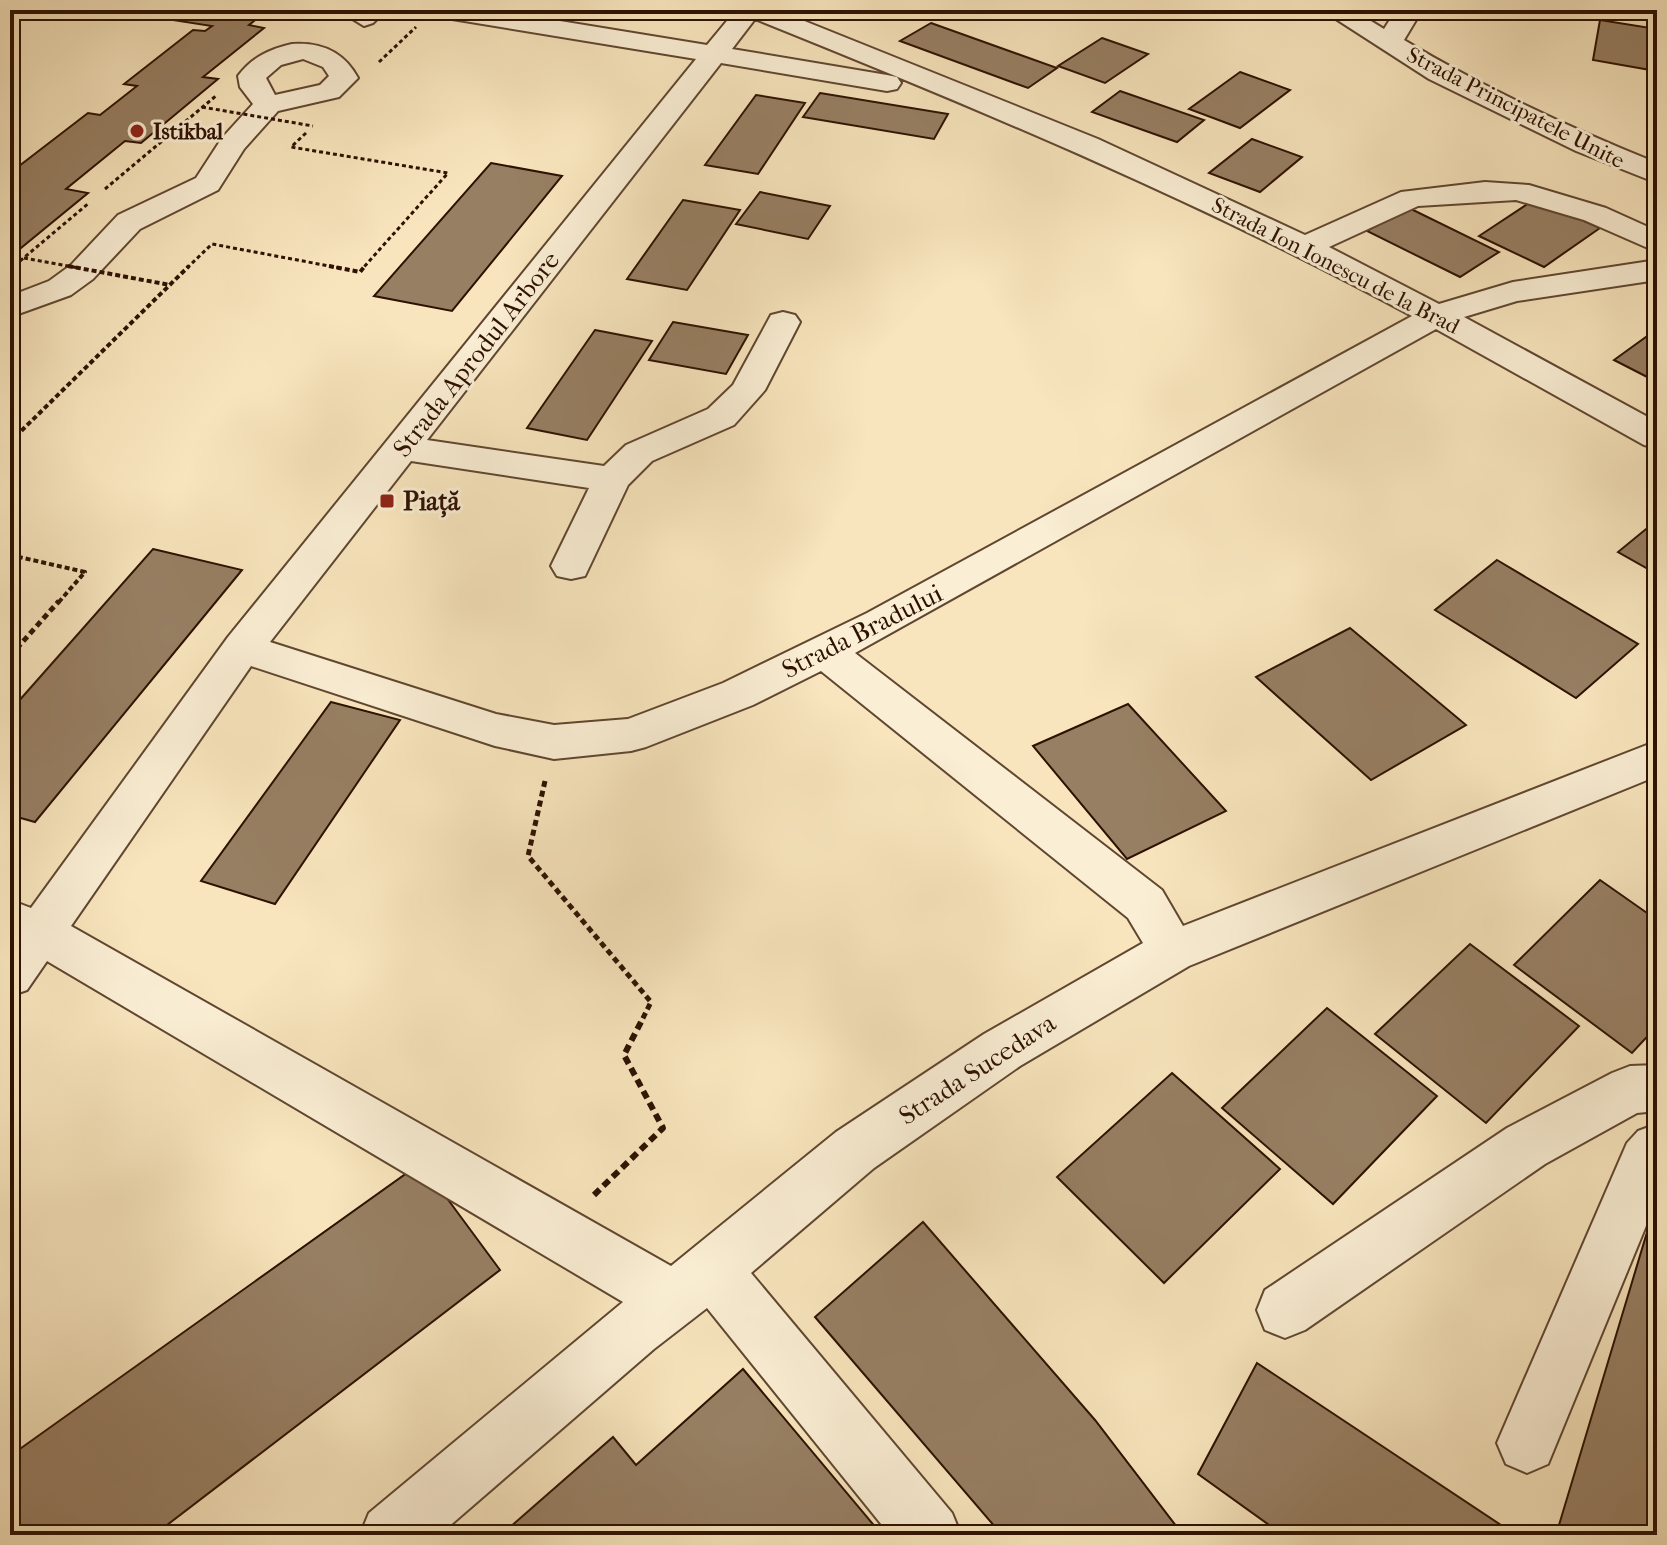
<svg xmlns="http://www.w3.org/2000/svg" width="1667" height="1545" font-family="'IM FELL French Canon',serif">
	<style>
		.building { fill: #977f63; stroke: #2d1101; stroke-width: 2 }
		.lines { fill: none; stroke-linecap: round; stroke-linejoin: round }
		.minor-casing { stroke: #604630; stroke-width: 4 }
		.path-far3 { stroke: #2d1101; stroke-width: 3; stroke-dasharray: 4 3; stroke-linecap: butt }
		.path-far2 { stroke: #2d1101; stroke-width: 4; stroke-dasharray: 5 3; stroke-linecap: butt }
		.path-far1 { stroke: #2d1101; stroke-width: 5; stroke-dasharray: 6 4; stroke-linecap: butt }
		.path { stroke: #2d1101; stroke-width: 6; stroke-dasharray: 8 5; stroke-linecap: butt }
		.minor { fill: #faeed4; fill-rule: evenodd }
		.path-bridge-far1 { stroke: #2d1101; stroke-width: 3; stroke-dasharray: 4 3; stroke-linecap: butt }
		.path-bridge { stroke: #2d1101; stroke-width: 4; stroke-dasharray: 5 3; stroke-linecap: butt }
		.poi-dot { fill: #8f2418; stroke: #faeed4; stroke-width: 3 }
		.labels { text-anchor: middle; stroke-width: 6; stroke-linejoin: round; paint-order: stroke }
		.far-street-label { font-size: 22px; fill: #2d1101; stroke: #faeed4 }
		.far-poi-label { font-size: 22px; font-weight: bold; fill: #2d1101; stroke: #faeed4; text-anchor: start }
		.street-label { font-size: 26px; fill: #2d1101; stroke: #faeed4 }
		.poi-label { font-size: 26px; font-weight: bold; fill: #2d1101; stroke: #faeed4; text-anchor: start }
	</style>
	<rect width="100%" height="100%" fill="#f8e5bd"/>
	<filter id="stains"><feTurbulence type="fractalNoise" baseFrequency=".0025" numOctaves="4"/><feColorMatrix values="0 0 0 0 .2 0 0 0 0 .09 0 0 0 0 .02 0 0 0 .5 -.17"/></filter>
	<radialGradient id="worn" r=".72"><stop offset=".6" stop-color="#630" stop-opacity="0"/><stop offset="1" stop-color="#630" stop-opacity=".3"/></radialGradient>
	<!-- building -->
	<g class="building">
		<polygon points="268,10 249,25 264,28 203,77 218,79 141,143 125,141 66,189 88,193 10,257 10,173 88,113 100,115 137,86 124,84 193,30 205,31 212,26 115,11"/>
		<polygon points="1600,20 1657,29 1656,71 1593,60"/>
		<polygon points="931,23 1057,68 1028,88 900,41"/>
		<polygon points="1102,38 1148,54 1105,83 1058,66"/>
		<polygon points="1240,72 1290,90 1240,128 1189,109"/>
		<polygon points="1120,91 1204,120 1177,142 1092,112"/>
		<polygon points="820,93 948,114 934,139 803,117"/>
		<polygon points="756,95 805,103 758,174 705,165"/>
		<polygon points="1252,139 1302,157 1260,192 1209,173"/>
		<polygon points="491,163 562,176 452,311 374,296"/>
		<polygon points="760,192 830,206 808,239 736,224"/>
		<polygon points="1535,199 1600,228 1544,267 1479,236"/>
		<polygon points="683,200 740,210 687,290 627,279"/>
		<polygon points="1407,207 1499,252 1460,277 1367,231"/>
		<polygon points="673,322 748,335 726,374 649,360"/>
		<polygon points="1657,329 1657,382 1614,360"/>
		<polygon points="595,330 652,341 587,440 527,428"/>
		<polygon points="1657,520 1657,574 1618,552"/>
		<polygon points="153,549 242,570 35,822 10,815 10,711"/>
		<polygon points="1497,560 1638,644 1576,698 1435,610"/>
		<polygon points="1350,628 1466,725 1371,780 1256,677"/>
		<polygon points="331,702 400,720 275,904 201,881"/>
		<polygon points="1128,704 1226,811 1127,859 1033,746"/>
		<polygon points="1600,880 1657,920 1657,1026 1632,1053 1514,965"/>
		<polygon points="1470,944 1579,1026 1486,1123 1375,1034"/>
		<polygon points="1327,1008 1437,1096 1333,1204 1222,1108"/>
		<polygon points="1172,1073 1280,1169 1164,1283 1057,1177"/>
		<polygon points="421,1163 500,1270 154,1535 20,1535 10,1515 10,1456"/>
		<polygon points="1657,1199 1657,1535 1556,1535"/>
		<polygon points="923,1222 1095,1420 1183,1535 1002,1535 815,1317"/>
		<polygon points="1257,1363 1516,1535 1283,1535 1198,1474"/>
		<polygon points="743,1369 882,1535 501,1535 613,1437 636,1465"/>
	</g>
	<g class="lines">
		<!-- minor casing -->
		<g class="minor-casing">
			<g id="minor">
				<polygon points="358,10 386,10 373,23 364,26 351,18"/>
				<path d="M433 10H493L707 45 736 10H777L1098 139 1305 235 1401 192 1485 182 1529 185 1606 208 1657 231V252L1584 220 1516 200 1418 206 1329 247 1439 304 1513 282 1657 260V280L1517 301 1464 317 1657 422V448L1644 445 1436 329 855 653 1162 890 1183 926 1657 741V776L1189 966 1020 1066 874 1168 751 1273 952 1513 961 1535H890L707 1308 654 1349 439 1535H360L369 1513 623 1302 47 961 27 990 10 996V900L31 908 228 637 696 59 446 18ZM755 19C979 109 1199 201 1412 316L867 613 723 683 628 719 554 725 496 714 270 642 411 461 589 488 551 566 557 576 571 579 585 576 628 485 652 461 734 425 765 390 800 322 795 315 783 312 771 315 733 385 708 409 626 445 604 466 427 440 721 63 887 91 897 89 901 83 897 77 887 75 732 49ZM251 666 495 746 554 759 631 751 646 747 753 705 821 671 1128 918 1143 943 984 1034 836 1132 671 1266 71 926Z"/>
				<path d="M1322 10H1353L1384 29 1396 10H1422L1404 40C1484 88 1570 128 1657 163V183L1576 151 1429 79Z"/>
				<polygon points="1637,10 1657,10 1657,19 1641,15"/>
				<path d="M292 44C322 42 344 52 358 78L339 97 278 111 244 149 218 190 140 229 93 279 71 295 10 317V296L49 281 71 265 118 215 196 178 222 138 253 104 240 87 238 76C252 57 270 49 292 44ZM303 59 323 67 329 76 320 85 275 95 266 78 281 65Z"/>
				<polygon points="1657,1065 1657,1111 1637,1113 1545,1164 1305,1330 1285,1338 1265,1330 1257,1310 1265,1290 1507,1128 1612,1073 1630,1066"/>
				<polygon points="1657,1124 1657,1199 1548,1464 1527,1473 1506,1464 1497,1443 1627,1143 1638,1131"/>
			</g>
		</g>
		<!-- path-far3 -->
		<g class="path-far3">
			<polyline points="307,19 317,11 330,13"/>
			<polyline points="379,62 416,27"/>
			<polyline points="306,133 291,147 448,173 363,268"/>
			<polyline points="105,189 217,95"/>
			<polyline points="20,261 89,203"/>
			<polyline points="187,268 212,244 340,268"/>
		</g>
		<!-- path-far2 -->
		<g class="path-far2">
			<polyline points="329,266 360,272 365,266"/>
			<polyline points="10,442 189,266"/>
			<polyline points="10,555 85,572 58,603"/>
		</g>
		<!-- path-far1 -->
		<g class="path-far1">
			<polyline points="10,656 59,601"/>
			<polyline points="545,781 528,856 651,1002 641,1022"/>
		</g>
		<!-- path -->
		<polyline class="path" points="594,1195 663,1128 624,1055 642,1020"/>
		<!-- minor -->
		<use href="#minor" class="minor"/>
		<!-- path-bridge-far1 -->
		<g class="path-bridge-far1">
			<polyline points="202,107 313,126"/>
			<polyline points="24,258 79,268"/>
		</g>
		<!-- path-bridge -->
		<polyline class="path-bridge" points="68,266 170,285"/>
	</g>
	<!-- markers -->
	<g class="poi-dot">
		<circle cx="137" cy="131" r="8"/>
		<rect x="379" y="493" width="16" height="16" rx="4"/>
	</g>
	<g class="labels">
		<!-- far-street labels -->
		<g class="far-street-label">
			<text transform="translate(1516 107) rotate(27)" y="8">Strada Principatele Unite</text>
			<text transform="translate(1336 265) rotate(27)" y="8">Strada Ion Ionescu de la Brad</text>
		</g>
		<!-- far-poi labels -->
		<g class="far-poi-label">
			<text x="153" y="139">Istikbal</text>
		</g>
		<!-- street labels -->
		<g class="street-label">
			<text transform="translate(476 354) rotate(-52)" y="9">Strada Aprodul Arbore</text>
			<text transform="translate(862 631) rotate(-27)" y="9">Strada Bradului</text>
			<text transform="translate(977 1069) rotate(-33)" y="9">Strada Sucedava</text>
		</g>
		<!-- poi labels -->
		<g class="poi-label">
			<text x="403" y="510">Piață</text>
		</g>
	</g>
	<!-- margin -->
	<rect width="1667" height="1545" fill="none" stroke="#f8e5bd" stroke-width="40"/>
	<rect x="12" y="12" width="1643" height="1521" fill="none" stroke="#2d1101" stroke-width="4"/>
	<rect x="20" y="20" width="1627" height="1505" fill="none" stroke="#2d1101" stroke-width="2"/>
	<rect width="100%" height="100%" filter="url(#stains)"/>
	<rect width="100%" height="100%" fill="url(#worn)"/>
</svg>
